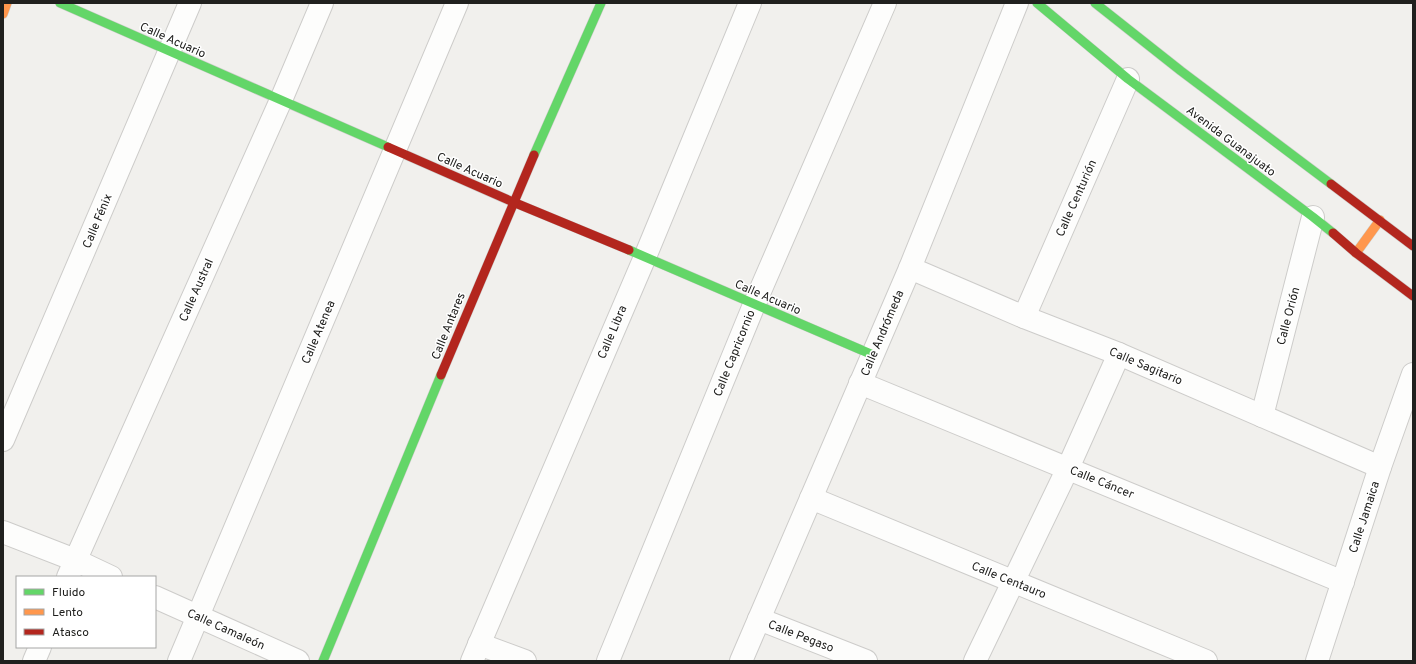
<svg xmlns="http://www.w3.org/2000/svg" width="1416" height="664" font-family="Overpass,sans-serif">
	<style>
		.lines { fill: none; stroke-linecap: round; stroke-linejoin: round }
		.street-casing { stroke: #cdccca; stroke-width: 24 }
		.fast-casing { stroke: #cdccca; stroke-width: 10 }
		.slow-casing { stroke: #cdccca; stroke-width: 10 }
		.jam-casing { stroke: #cdccca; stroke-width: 10 }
		.street { stroke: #fdfdfc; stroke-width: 22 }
		.fast { stroke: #63d668; stroke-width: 9 }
		.slow { stroke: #ff974d; stroke-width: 9 }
		.jam { stroke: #b3261e; stroke-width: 9 }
		.labels { text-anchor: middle; stroke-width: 3; stroke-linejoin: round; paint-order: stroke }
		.street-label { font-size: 12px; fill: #20201e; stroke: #fff }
	</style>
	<rect width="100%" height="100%" fill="#f1f0ed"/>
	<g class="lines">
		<!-- street casing -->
		<g class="street-casing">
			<g id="street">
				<polyline points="910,268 1024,317 1119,354 1380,467"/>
				<polyline points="1024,317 1128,79"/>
				<polyline points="860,383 1343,582"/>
				<polyline points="1262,416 1313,217"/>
				<polyline points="3,440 190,3"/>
				<polyline points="811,498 1206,661"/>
				<polyline points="3,532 75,560 111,577"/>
				<polyline points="68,577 281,100 322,3"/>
				<polyline points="155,597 298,661"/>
				<polyline points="759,619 866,661"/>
				<polyline points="479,644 525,661"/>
				<polyline points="34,661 40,647"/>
				<polyline points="179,661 457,3"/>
				<polyline points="472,661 645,257 750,3"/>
				<polyline points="608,661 754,305 885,3"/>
				<polyline points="741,661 910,268 1017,3"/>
				<polyline points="975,661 1068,468 1119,354"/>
				<polyline points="1317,661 1380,467 1413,374"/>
			</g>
		</g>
		<!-- fast casing -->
		<g class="fast-casing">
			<g id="fast">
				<polyline points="60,3 388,147"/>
				<polyline points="1037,3 1128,79 1313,217 1333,233"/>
				<polyline points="1095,3 1181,71 1331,184"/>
				<polyline points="534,155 601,3"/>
				<polyline points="629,250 873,355"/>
				<polyline points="323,661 441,375"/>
			</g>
		</g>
		<!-- slow casing -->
		<g class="slow-casing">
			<g id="slow">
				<polyline points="3,14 7,3"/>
				<polyline points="1356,253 1380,220"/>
			</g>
		</g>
		<!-- jam casing -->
		<g class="jam-casing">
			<g id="jam">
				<polyline points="388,147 513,202 629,250"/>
				<polyline points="1331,184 1413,246"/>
				<polyline points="1333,233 1356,253 1413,296"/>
				<polyline points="441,375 534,155"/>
			</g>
		</g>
		<!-- street -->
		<use href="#street" class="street"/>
		<!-- fast -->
		<use href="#fast" class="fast"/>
		<!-- slow -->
		<use href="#slow" class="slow"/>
		<!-- jam -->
		<use href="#jam" class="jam"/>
	</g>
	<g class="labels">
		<!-- street labels -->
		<g class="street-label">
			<text transform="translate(173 40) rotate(24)" y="4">Calle Acuario</text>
			<text transform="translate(1231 141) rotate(37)" y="4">Avenida Guanajuato</text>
			<text transform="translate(470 170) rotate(24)" y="4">Calle Acuario</text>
			<text transform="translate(1076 198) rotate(-66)" y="4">Calle Centurión</text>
			<text transform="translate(97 221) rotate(-67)" y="4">Calle Fénix</text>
			<text transform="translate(196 290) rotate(-66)" y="4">Calle Austral</text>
			<text transform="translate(768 297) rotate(23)" y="4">Calle Acuario</text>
			<text transform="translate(1288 316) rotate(-75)" y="4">Calle Orión</text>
			<text transform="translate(448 326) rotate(-68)" y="4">Calle Antares</text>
			<text transform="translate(318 332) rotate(-67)" y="4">Calle Atenea</text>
			<text transform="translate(612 332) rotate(-67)" y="4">Calle Libra</text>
			<text transform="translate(882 333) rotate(-67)" y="4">Calle Andrómeda</text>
			<text transform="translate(734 353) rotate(-68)" y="4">Calle Capricornio</text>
			<text transform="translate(1146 366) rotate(23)" y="4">Calle Sagitario</text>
			<text transform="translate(1102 482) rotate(22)" y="4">Calle Cáncer</text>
			<text transform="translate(1364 517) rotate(-72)" y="4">Calle Jamaica</text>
			<text transform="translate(1009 580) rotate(22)" y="4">Calle Centauro</text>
			<text transform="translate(226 629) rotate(24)" y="4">Calle Camaleón</text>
			<text transform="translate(801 636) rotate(21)" y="4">Calle Pegaso</text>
		</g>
	</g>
	<!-- border -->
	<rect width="1416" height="664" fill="none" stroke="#20201e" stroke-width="8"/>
	<!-- legend -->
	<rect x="16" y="576" width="140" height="72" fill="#ffffff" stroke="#a6a6a5"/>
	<rect x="24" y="589" width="20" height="6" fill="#63d668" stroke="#a6a6a5"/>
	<text x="52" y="596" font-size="12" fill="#20201e">Fluido</text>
	<rect x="24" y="609" width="20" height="6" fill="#ff974d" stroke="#a6a6a5"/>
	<text x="52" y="616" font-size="12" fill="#20201e">Lento</text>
	<rect x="24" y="629" width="20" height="6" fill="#b3261e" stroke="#a6a6a5"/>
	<text x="52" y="636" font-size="12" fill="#20201e">Atasco</text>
</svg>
